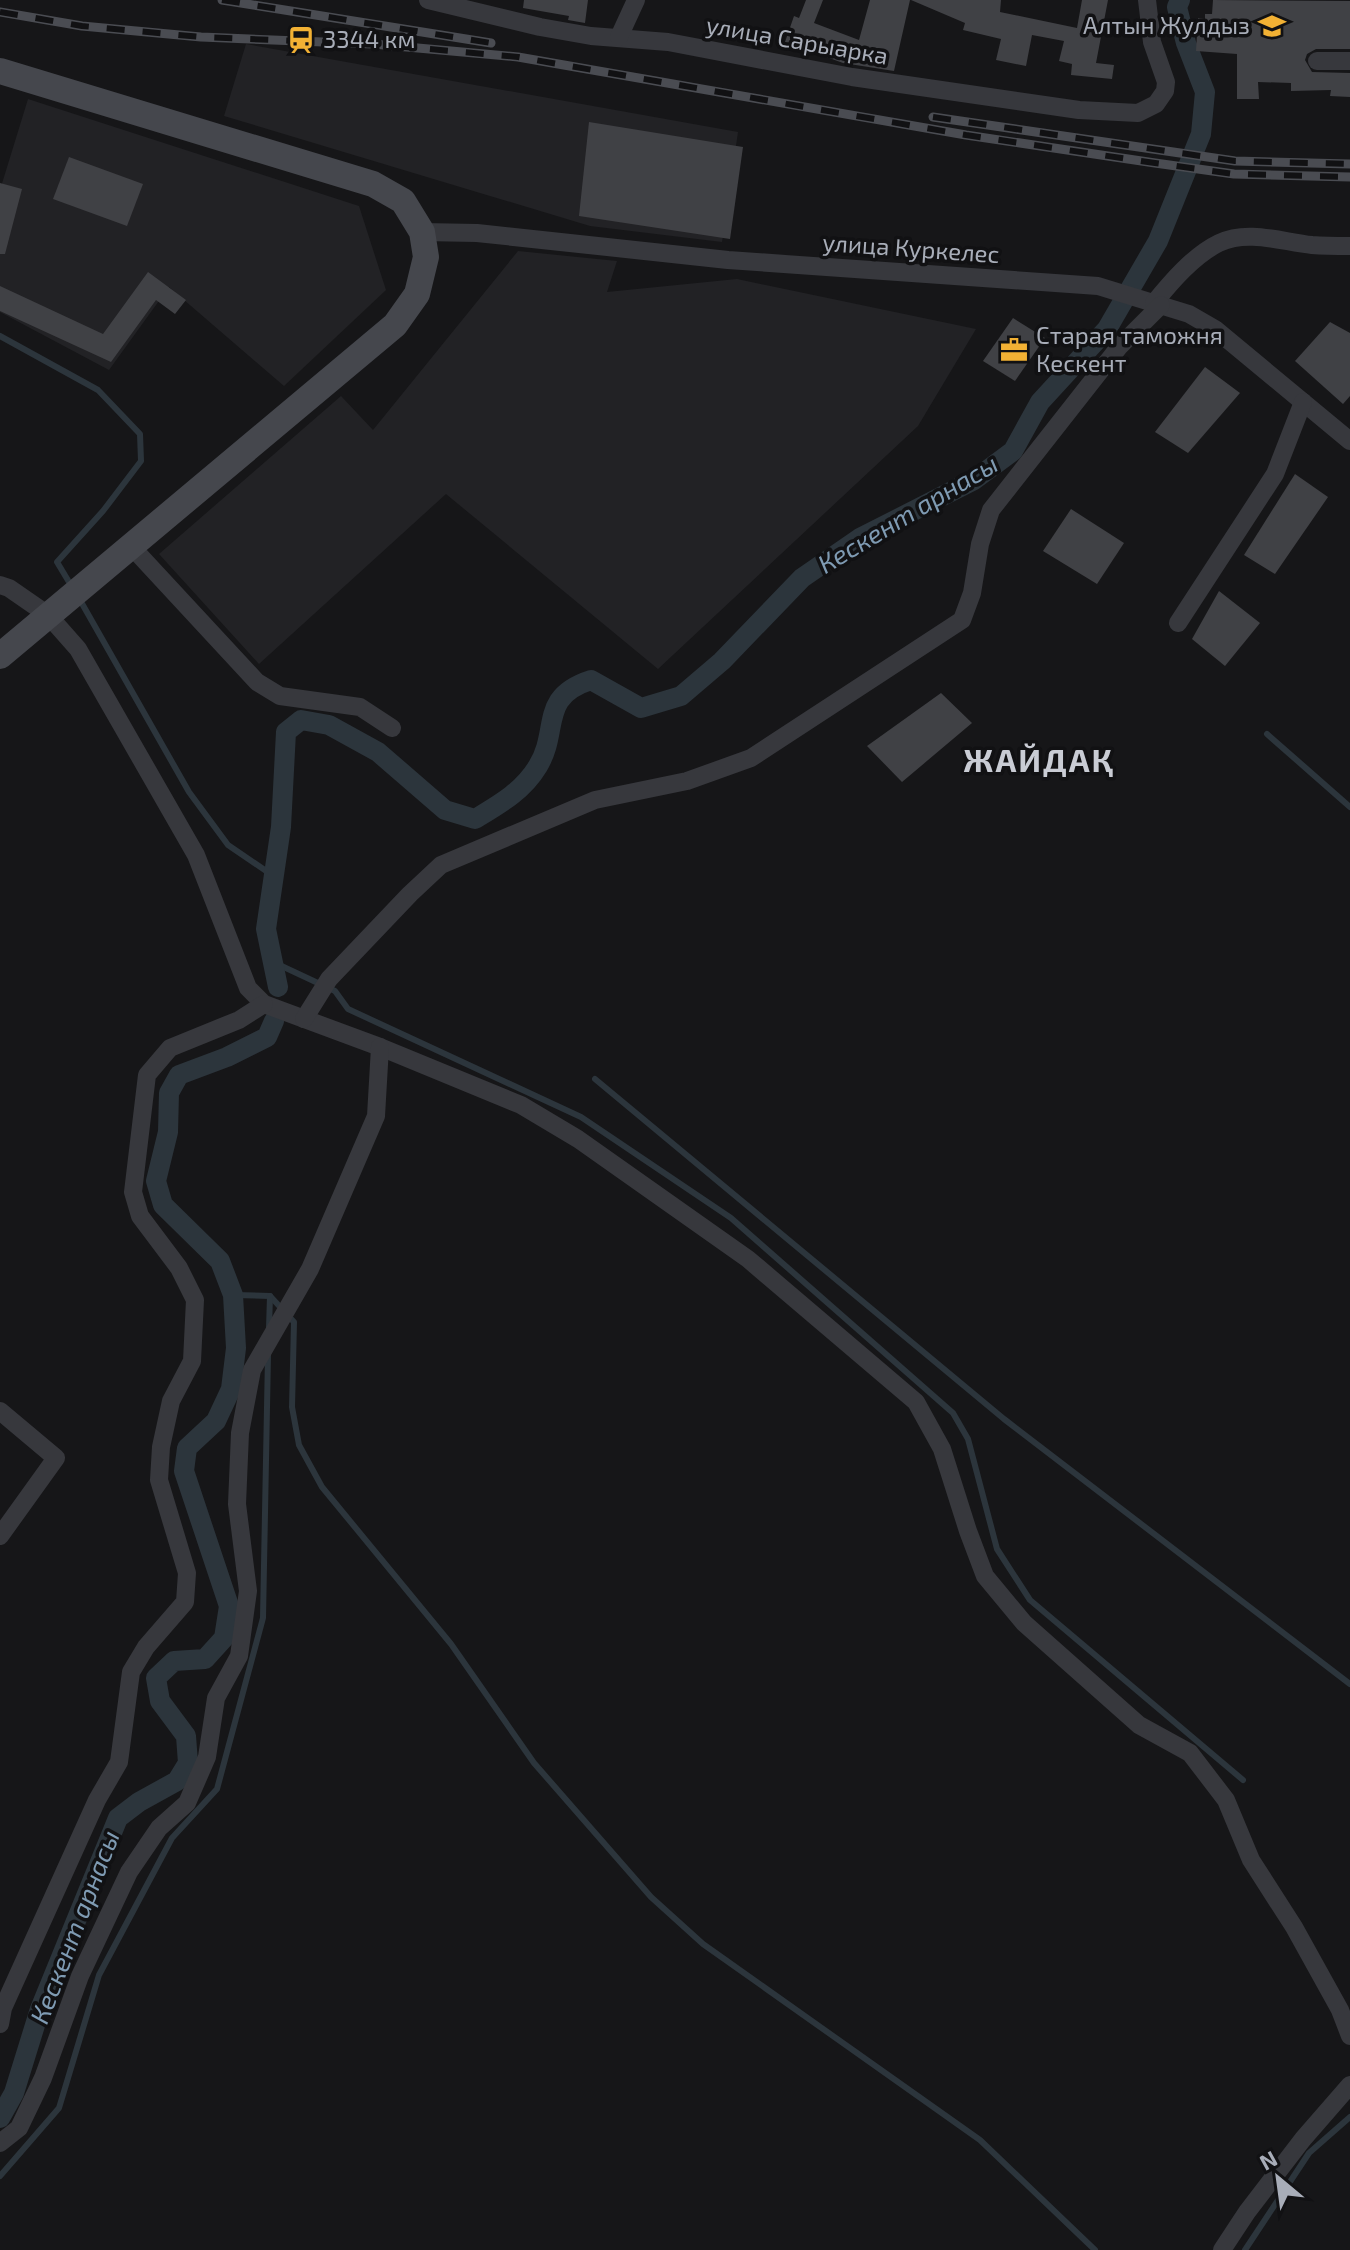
<svg xmlns="http://www.w3.org/2000/svg" width="1350" height="2250" font-family="'Exo 2',sans-serif">
	<style>
		.built { fill: #222225 }
		.lines { fill: none; stroke-linecap: round; stroke-linejoin: round }
		.stream { stroke: #2c353c; stroke-width: 6 }
		.canal { stroke: #2c353c; stroke-width: 20 }
		.building { fill: #404145 }
		.street { stroke: #37383d; stroke-width: 18 }
		.secondary { stroke: #45474d; stroke-width: 26 }
		.rail-casing { stroke: #4a4c52; stroke-width: 9 }
		.rail { stroke: #111113; stroke-width: 6; stroke-dasharray: 18; stroke-linecap: butt }
		.labels { text-anchor: middle; stroke-width: 7; stroke-linejoin: round; paint-order: stroke }
		.poi-label { font-size: 24px; fill: #a8adb8; stroke: #111113; text-anchor: start }
		.street-label { font-size: 24px; fill: #a8adb8; stroke: #111113 }
		.water-label { font-size: 26px; font-style: italic; fill: #7f9bb3; stroke: #111113 }
		.district-label { font-size: 32px; font-weight: bold; letter-spacing: 2px; fill: #c9ccd4; stroke: #111113 }
	</style>
	<rect width="100%" height="100%" fill="#161618"/>
	<!-- built -->
	<g class="built">
		<polygon points="246,44 738,132 722,242 590,226 224,116"/>
		<polygon points="28,99 359,206 386,290 284,386 169,287 109,370 0,312 0,190"/>
		<polygon points="518,251 617,261 607,292 737,279 976,329 918,426 658,669 446,494 259,664 159,554 341,396 373,430"/>
	</g>
	<g class="lines">
		<!-- stream -->
		<g class="stream">
			<polyline points="0,336 98,390 140,434 141,461 103,511 57,562 72,587"/>
			<polyline points="80,600 189,792 228,845 272,875"/>
			<polyline points="1267,734 1350,807"/>
			<polyline points="273,962 335,991 348,1009 581,1117 731,1218 953,1413 968,1439 997,1549 1030,1600 1243,1780"/>
			<polyline points="595,1079 1004,1419 1350,1684"/>
			<polyline points="233,1295 270,1296 294,1322 292,1407 299,1445 322,1487 451,1644 534,1763 651,1897 703,1944 980,2140 1095,2250"/>
			<polyline points="269,1328 270,1296"/>
			<polyline points="0,2176 59,2108 99,1975 172,1838 217,1789 263,1618 268,1355"/>
			<polyline points="1245,2250 1309,2153 1350,2117"/>
		</g>
		<!-- canal -->
		<g class="canal">
			<path d="M278 987 266 929 281 827 286 732 301 720 329 725 378 752 445 810 475 819C500 804 523 791 538 766 560 730 538 697 591 680L641 708 681 696 722 661 802 578 860 538 974 480 1013 451 1040 402 1107 329 1158 241 1201 134 1205 92 1186 43 1177 7 1180 0"/>
			<polyline points="0,2118 14,2093 40,2009 118,1818 139,1802 177,1781 188,1763 186,1736 160,1701 156,1678 174,1661 205,1659 224,1638 229,1606 184,1471 187,1448 216,1421 231,1389 236,1348 233,1295 220,1261 163,1205 156,1181 168,1132 169,1093 179,1075 227,1057 267,1037 274,1021"/>
		</g>
	</g>
	<!-- building -->
	<g class="building">
		<polygon points="524,0 588,0 585,23 568,20 569,16 523,8"/>
		<polygon points="806,0 823,0 814,23 859,40 870,0 910,0 894,71 843,63 785,42 794,16 799,18"/>
		<polygon points="911,0 1001,0 1000,12 1077,28 1082,0 1108,0 1096,63 1114,65 1112,79 1071,75 1072,64 1059,61 1064,41 1032,35 1026,66 996,60 1001,39 963,30 965,23"/>
		<polygon points="1213,0 1350,1 1350,49 1316,49 1307,54 1305,60 1312,72 1350,73 1350,97 1330,96 1331,90 1291,91 1291,83 1258,82 1259,99 1237,99 1237,54 1196,51 1198,18 1205,19 1205,14 1212,14"/>
		<polygon points="589,122 743,147 730,239 579,216"/>
		<polygon points="69,157 143,184 127,226 53,199"/>
		<polygon points="0,183 22,189 5,254 0,254"/>
		<polygon points="148,272 186,300 175,314 156,300 111,362 0,311 0,286 103,334"/>
		<polygon points="1013,318 1045,338 1015,381 983,361"/>
		<polygon points="1330,322 1350,333 1350,396 1343,404 1295,361"/>
		<polygon points="1205,367 1240,393 1188,453 1155,432"/>
		<polygon points="1295,474 1328,497 1275,574 1244,555"/>
		<polygon points="1071,509 1124,543 1097,584 1043,551"/>
		<polygon points="1219,591 1260,623 1225,666 1192,639"/>
		<polygon points="941,693 972,723 902,782 867,746"/>
	</g>
	<g class="lines">
		<!-- street -->
		<g class="street">
			<polyline points="428,0 540,27 591,36 668,42 852,77 1079,110 1138,113 1156,104 1165,91 1166,82 1152,42 1147,0"/>
			<polyline points="619,37 636,0"/>
			<polyline points="1317,61 1350,61"/>
			<polyline points="422,232 477,233 728,260 1098,286 1189,314 1215,329 1350,441"/>
			<path d="M1154 303C1171 282 1194 255 1219 243 1248 229 1282 242 1312 245 1325 246 1337 246 1350 246"/>
			<polyline points="131,546 257,682 280,696 360,707 392,728"/>
			<polyline points="0,585 9,588 48,615 78,649 196,855 248,988 264,1004 380,1047 521,1105 578,1139 748,1259 916,1402 942,1449 968,1531 985,1576 1024,1623 1139,1725 1190,1753 1226,1800 1251,1860 1294,1927 1340,2010 1350,2036"/>
			<polyline points="1178,623 1275,474 1303,402"/>
			<polyline points="304,1019 329,979 410,894 441,865 595,800 687,781 751,758 962,620 972,593 980,544 991,510 1119,347 1161,305"/>
			<polyline points="0,1411 56,1458 0,1536"/>
			<polyline points="0,2024 3,2008 97,1800 119,1762 131,1672 146,1647 185,1602 187,1573 159,1480 161,1447 171,1401 192,1361 195,1300 179,1268 140,1216 133,1192 147,1075 170,1048 239,1020 264,1004"/>
			<polyline points="0,2143 19,2128 43,2078 80,1976 129,1872 159,1828 187,1803 207,1757 216,1698 239,1656 248,1591 237,1504 240,1433 252,1370 310,1269 376,1116 380,1047"/>
			<polyline points="1222,2250 1247,2212 1303,2139 1350,2085"/>
		</g>
		<!-- secondary -->
		<polyline class="secondary" points="0,71 373,184 403,201 422,232 426,257 417,294 395,325 0,656"/>
		<!-- rail casing -->
		<g class="rail-casing">
			<g id="rail">
				<polyline points="222,0 491,43"/>
				<polyline points="0,12 82,26 201,37 373,44 518,57 966,135 1155,163 1234,174 1350,177"/>
				<polyline points="933,117 1235,161 1350,164"/>
			</g>
		</g>
		<!-- rail -->
		<use href="#rail" class="rail"/>
	</g>
	<!-- icons -->
	<defs>
		<g id="school-bare" transform="scale(2.16)"><path d="M0-5L7-2L0 1L-7-2ZM-4 1L0 2.5L4 1V4Q0 6-4 4Z" fill="#f2b134" stroke="#111113" stroke-width="2.5" paint-order="stroke"/></g>
		<g id="station-bare" transform="scale(2.16)"><path d="M-3-6H3Q5-6 5-4V2Q5 4 3 4L4.5 6H3L1.5 4h-3L-3 6H-4.5L-3 4Q-5 4-5 2V-4Q-5-6-3-6ZM-3.5-4v3h7v-3ZM-3.5 1v1.5H-2V1ZM2 1v1.5H3.5V1Z" fill="#f2b134" stroke="#111113" stroke-width="2.5" paint-order="stroke"/></g>
		<g id="office-bare" transform="scale(2.16)"><path d="M-6-3h4V-5.5h4V-3h4V5H-6ZM-1-4.5V-3h2v-1.5ZM-6 0V1H6V0Z" fill="#f2b134" stroke="#111113" stroke-width="2.5" paint-order="stroke"/></g>
	</defs>
	<g fill-rule="evenodd">
		<use href="#school-bare" x="1272" y="26"/>
		<use href="#station-bare" x="301" y="40"/>
		<use href="#office-bare" x="1014" y="350"/>
	</g>
	<g class="labels">
		<!-- poi labels -->
		<g class="poi-label">
			<text x="1250" y="34" text-anchor="end">Алтын Жулдыз</text>
			<text x="323" y="48">3344 км</text>
			<text x="1036" y="344">Старая таможня<tspan x="1036" dy="28">Кескент</tspan></text>
		</g>
		<!-- street labels -->
		<g class="street-label">
			<text transform="translate(797 41) rotate(10)" y="8">улица Сарыарка</text>
			<text transform="translate(911 249) rotate(4)" y="8">улица Куркелес</text>
		</g>
		<!-- water labels -->
		<g class="water-label">
			<text transform="translate(908 514) rotate(-31)" y="9">Кескент арнасы</text>
			<text transform="translate(75 1927) rotate(-69)" y="9">Кескент арнасы</text>
		</g>
		<!-- district labels -->
		<g class="district-label">
			<text x="1039" y="772">ЖАЙДАҚ</text>
		</g>
	</g>
	<!-- north arrow -->
	<g transform="translate(1278 2178) rotate(331)" stroke="#111113" stroke-width="6" paint-order="stroke">
	<path d="M0-6L14 30L0 20L-14 30Z" fill="#a8adb8"/>
	<text y="-12" font-size="22" font-weight="bold" text-anchor="middle" fill="#a8adb8">N</text>
	</g>
</svg>
